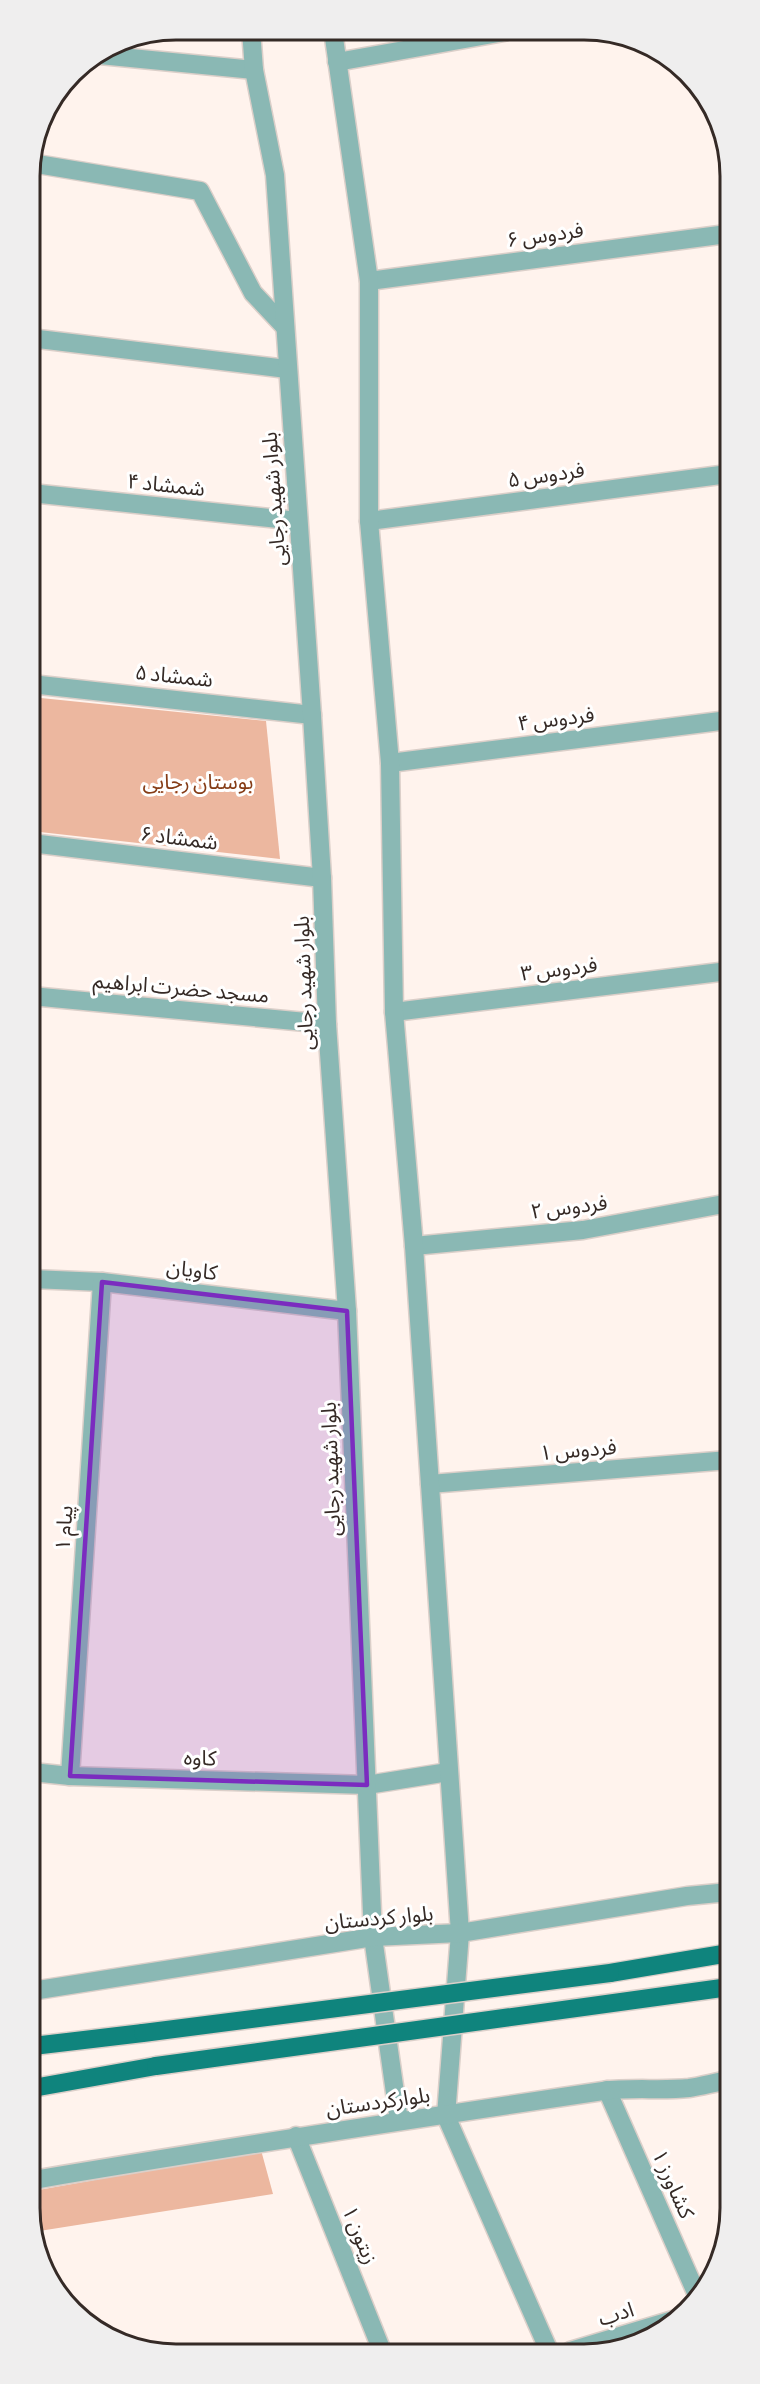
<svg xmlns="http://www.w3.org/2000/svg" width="760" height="2384" font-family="'Sofia Sans Condensed','Noto Sans Arabic',sans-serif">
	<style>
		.green { fill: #ecb79f }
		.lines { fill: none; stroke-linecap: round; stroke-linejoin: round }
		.minor-casing { stroke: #dbcfc9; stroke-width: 21 }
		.tertiary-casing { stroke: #dbcfc9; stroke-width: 21 }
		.primary-casing { stroke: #dbcfc9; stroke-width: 21 }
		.minor { stroke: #8ab8b4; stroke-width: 18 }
		.tertiary { stroke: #8ab8b4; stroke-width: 18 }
		.primary { stroke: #0f847d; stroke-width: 18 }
		.primary-bridge-casing { stroke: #dbcfc9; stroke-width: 21; stroke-linecap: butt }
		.primary-bridge { stroke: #0f847d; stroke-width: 18 }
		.marked { fill: #7b2cbf; fill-opacity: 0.2; stroke: #7b2cbf; stroke-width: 4.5; stroke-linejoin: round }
		.labels { text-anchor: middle; stroke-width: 6; stroke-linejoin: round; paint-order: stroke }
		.street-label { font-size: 21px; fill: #352a26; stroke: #fff }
		.park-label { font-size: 21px; fill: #853c16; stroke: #fff }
		.rim { fill: none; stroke: #352a26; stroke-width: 3 }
	</style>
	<rect width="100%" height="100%" fill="#fff3ed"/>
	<!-- green -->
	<g class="green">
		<polygon points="31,697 266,721 280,859 31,831"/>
		<polygon points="261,2150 273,2194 33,2232 33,2191"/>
	</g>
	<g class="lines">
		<!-- minor casing -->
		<g class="minor-casing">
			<g id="minor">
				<polyline points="100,55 254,70"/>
				<polyline points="337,62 504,32"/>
				<polyline points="31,163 200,191 253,293 285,327"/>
				<polyline points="369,281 727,234"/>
				<polyline points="30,338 287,369"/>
				<polyline points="31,493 298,521"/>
				<polyline points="369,521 728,474"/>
				<polyline points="31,684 312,715"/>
				<polyline points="390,763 728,720"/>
				<polyline points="31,843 322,878"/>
				<polyline points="31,996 327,1024"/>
				<polyline points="394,1012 728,971"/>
				<polyline points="414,1246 583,1230 729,1203"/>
				<polyline points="32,1279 102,1282 347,1311"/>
				<polyline points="430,1484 729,1460"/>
				<polyline points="32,1772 70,1776 367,1785 448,1772"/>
				<polyline points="70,1776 102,1282"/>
				<polyline points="607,2090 698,2297"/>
				<polyline points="446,2116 549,2351"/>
				<polyline points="296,2136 382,2351"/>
				<polyline points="570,2351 676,2319"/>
			</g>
		</g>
		<!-- tertiary casing -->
		<g class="tertiary-casing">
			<g id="tertiary">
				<polyline points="251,30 254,70 275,175 312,715 322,878 327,1024 347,1311 373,1937 399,2121"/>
				<polyline points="333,31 369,281 369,521 390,763 394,1012 414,1246 460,1933 446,2116"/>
				<polyline points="32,1991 373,1937 460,1933 687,1896 729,1892"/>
				<path d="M33 2180C223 2148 413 2119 603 2091 632 2087 661 2091 689 2088 703 2086 716 2082 730 2080"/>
			</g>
		</g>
		<!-- primary casing -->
		<g class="primary-casing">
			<g id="primary">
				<polyline points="610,1973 729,1953"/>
				<polyline points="33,2046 143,2033"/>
				<polyline points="33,2088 156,2066"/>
			</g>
		</g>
		<!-- minor -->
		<use href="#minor" class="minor"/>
		<!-- tertiary -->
		<use href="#tertiary" class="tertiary"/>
		<!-- primary -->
		<use href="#primary" class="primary"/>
		<!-- primary-bridge casing -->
		<g class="primary-bridge-casing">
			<g id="primary-bridge">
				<polyline points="143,2033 610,1973"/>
				<polyline points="156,2066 729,1987"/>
			</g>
		</g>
		<!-- primary-bridge -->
		<use href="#primary-bridge" class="primary-bridge"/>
	</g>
	<!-- marked area -->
	<path class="marked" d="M102 1282 347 1311 367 1785 70 1776Z"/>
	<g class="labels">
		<!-- street labels -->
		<g class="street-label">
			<text transform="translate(545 235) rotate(-8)" y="7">فردوس ۶</text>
			<text transform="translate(546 475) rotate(-8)" y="7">فردوس ۵</text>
			<text transform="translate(166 485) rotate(6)" y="7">شمشاد ۴</text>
			<text transform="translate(274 499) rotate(-94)" y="7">بلوار شهید رجایی</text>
			<text transform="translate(174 676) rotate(6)" y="7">شمشاد ۵</text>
			<text transform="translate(556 719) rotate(-7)" y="7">فردوس ۴</text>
			<text transform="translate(179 838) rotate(7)" y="7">شمشاد ۶</text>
			<text transform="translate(559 969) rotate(-7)" y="7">فردوس ۳</text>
			<text transform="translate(304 983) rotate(-92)" y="7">بلوار شهید رجایی</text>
			<text transform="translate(181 988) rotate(5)" y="7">مسجد حضرت ابراهیم</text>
			<text transform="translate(569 1207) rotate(-7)" y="7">فردوس ۲</text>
			<text transform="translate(192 1270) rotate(7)" y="7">کاویان</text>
			<text transform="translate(578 1450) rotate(-5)" y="7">فردوس ۱</text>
			<text transform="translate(331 1469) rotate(-92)" y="7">بلوار شهید رجایی</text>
			<text transform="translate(64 1528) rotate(-86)" y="7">پیام ۱</text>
			<text transform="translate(200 1758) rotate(2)" y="7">کاوه</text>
			<text transform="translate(379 1918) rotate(-5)" y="7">بلوار کردستان</text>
			<text transform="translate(378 2102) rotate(-8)" y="7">بلوارکردستان</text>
			<text transform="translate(673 2184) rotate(66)" y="7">کشاورز ۱</text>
			<text transform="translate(360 2235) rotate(68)" y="7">زیتون ۱</text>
			<text transform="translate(616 2314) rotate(-17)" y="7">ادب</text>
		</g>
		<!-- park labels -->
		<g class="park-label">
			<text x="198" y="789">بوستان رجایی</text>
		</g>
	</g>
	<!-- crop -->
	<path d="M0 0H760V2384H0ZM176 40H584A136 136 0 0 1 720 176V2208A136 136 0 0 1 584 2344H176A136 136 0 0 1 40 2208V176A136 136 0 0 1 176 40Z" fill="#efeeee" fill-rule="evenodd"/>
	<path class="rim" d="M176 40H584A136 136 0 0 1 720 176V2208A136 136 0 0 1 584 2344H176A136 136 0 0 1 40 2208V176A136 136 0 0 1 176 40Z"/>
</svg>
